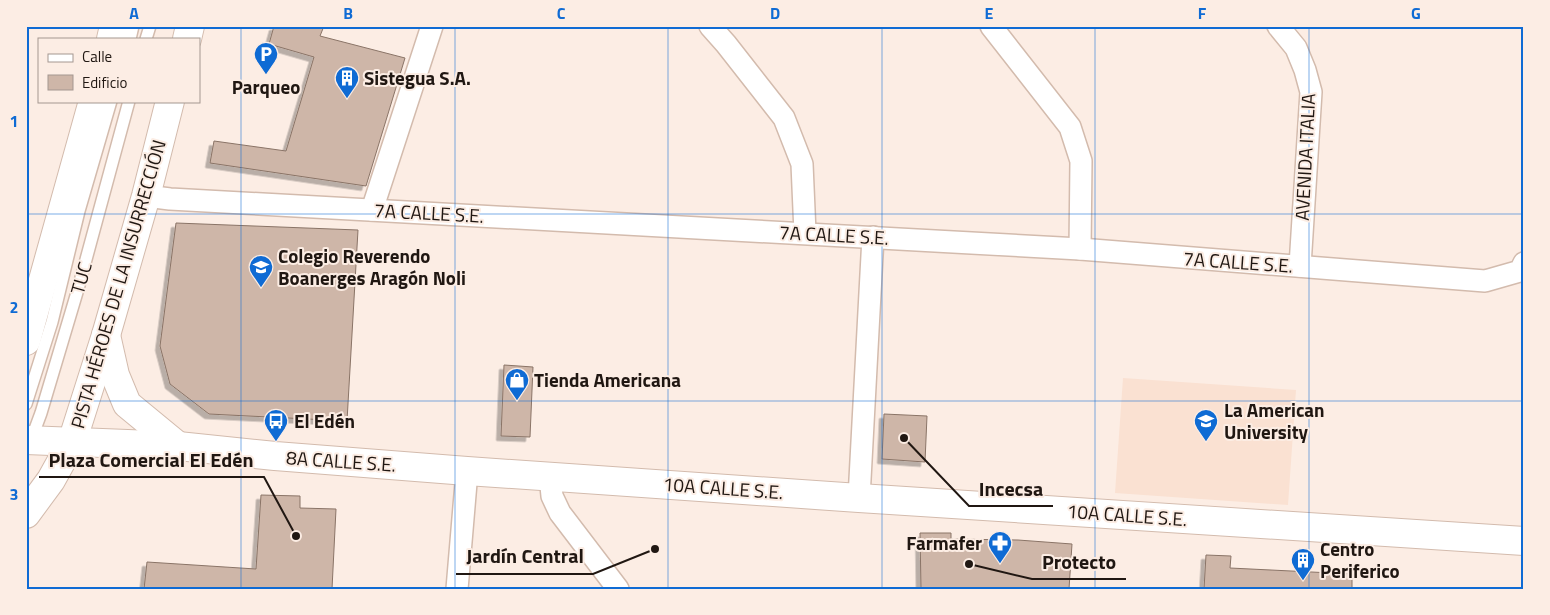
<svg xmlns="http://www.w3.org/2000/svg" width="1550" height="615" font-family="'Titillium Web',sans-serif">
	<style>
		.built { fill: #fae1d2 }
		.building { fill: #ceb6a8; stroke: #8a7467; filter: url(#shadow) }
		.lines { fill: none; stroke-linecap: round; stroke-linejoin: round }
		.lane-casing { stroke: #d3bbad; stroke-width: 14 }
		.street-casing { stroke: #d3bbad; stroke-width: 24 }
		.secondary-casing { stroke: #d3bbad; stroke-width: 30 }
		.primary-casing { stroke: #d3bbad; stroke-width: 30 }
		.lane { stroke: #fff; stroke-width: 11 }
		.street { stroke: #fff; stroke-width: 21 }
		.secondary { stroke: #fff; stroke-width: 28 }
		.primary { stroke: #fff; stroke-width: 28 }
		.grid { fill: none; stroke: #0f6bd4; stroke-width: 1; stroke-opacity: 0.55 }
		.labels { text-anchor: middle; stroke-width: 4; stroke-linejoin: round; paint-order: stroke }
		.poi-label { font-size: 19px; font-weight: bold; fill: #201712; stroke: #fcede4; text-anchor: start }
		.street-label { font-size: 19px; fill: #201712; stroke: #fcede4 }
		.leader { fill: none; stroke: #201712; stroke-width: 2 }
		.callout-dot { fill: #201712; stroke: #fcede4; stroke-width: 2 }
		.callout-label { font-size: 20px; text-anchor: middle; font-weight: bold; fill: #201712; stroke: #fcede4; stroke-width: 4; stroke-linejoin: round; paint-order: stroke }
		.neatline { fill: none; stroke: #0f6bd4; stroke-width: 2 }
		.grid-label { font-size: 16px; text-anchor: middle; font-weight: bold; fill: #0f6bd4 }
	</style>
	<defs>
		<filter id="shadow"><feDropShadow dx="-4.5" dy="4.5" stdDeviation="0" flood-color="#0004"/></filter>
	</defs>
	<rect width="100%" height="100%" fill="#fcede4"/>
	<!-- built -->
	<polygon class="built" points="1123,378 1296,390 1288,505 1115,493"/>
	<!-- building -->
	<g class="building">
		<polygon points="274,26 324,26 320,36 405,58 366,186 210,163 214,141 286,151 314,57 269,44"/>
		<polygon points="176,223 358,230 347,421 209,414 170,384 160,346"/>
		<polygon points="504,365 533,367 530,437 501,436"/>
		<polygon points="884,414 927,416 925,462 882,459"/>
		<polygon points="261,495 300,496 300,508 336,509 332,589 144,589 147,562 256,569"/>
		<polygon points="920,533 951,533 951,539 1018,540 1072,544 1069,589 921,589"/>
		<polygon points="1206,555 1231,556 1230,568 1352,574 1352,589 1204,589"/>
	</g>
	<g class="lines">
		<!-- lane casing -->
		<g class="lane-casing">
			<g id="lane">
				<polyline points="130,39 133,26"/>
				<polyline points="146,39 150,26"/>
				<polyline points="26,404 52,322 79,211 111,101"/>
				<polyline points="31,440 41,413 78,289 129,101"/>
			</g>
		</g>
		<!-- street casing -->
		<g class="street-casing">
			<g id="street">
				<polyline points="710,26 726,44 784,118 802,164 805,233"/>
				<polyline points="991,26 1070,127 1081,161 1080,249"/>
				<polyline points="1278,26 1296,48 1305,70 1311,92 1300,266"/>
				<polyline points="146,196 170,199 1080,249 1485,281 1520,271 1524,263"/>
				<polyline points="372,210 432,26"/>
				<polyline points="550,476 552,496 560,513 618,589"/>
				<polyline points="859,498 873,237"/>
				<polyline points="457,589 467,471"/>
			</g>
		</g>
		<!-- secondary casing -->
		<g class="secondary-casing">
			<g id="secondary">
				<polyline points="106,335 115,375 127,404 178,446"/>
				<polyline points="26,440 178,446 275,456 467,471 859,498 1524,541"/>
			</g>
		</g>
		<!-- primary casing -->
		<g class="primary-casing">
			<g id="primary">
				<polyline points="111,39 114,26"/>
				<polyline points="187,39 190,26"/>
				<polyline points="26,341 93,101"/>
				<polyline points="26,514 51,480 72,442 106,335 146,196 170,101"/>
			</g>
		</g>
		<!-- lane -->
		<use href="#lane" class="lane"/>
		<!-- street -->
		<use href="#street" class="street"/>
		<!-- secondary -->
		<use href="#secondary" class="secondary"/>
		<!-- primary -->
		<use href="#primary" class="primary"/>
	</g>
	<!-- grid -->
	<path class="grid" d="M241 26V589M455 26V589M668 26V589M882 26V589M1095 26V589M1309 26V589M26 214H1524M26 401H1524"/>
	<!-- icons -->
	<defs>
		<g id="parking-pin" transform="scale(1.25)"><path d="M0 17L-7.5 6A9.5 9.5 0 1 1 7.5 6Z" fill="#0f6bd4" stroke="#fcede4"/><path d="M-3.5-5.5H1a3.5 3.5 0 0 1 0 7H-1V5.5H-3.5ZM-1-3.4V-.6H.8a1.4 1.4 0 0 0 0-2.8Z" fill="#fff"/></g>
		<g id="building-pin" transform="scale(1.25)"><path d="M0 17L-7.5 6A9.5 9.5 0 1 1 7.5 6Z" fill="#0f6bd4" stroke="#fcede4"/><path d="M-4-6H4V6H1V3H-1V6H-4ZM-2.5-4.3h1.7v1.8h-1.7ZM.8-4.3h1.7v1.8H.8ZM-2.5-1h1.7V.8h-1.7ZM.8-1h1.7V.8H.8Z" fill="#fff"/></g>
		<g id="school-pin" transform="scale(1.25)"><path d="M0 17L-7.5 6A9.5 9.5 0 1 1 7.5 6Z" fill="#0f6bd4" stroke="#fcede4"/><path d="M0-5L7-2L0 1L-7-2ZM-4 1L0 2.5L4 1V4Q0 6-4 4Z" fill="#fff"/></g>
		<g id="shop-pin" transform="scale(1.25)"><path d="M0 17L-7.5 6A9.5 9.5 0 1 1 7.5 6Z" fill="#0f6bd4" stroke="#fcede4"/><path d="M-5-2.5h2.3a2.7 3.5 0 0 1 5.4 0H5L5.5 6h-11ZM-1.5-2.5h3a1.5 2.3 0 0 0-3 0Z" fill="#fff"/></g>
		<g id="bus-pin" transform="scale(1.25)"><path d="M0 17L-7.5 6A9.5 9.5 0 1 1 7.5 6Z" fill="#0f6bd4" stroke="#fcede4"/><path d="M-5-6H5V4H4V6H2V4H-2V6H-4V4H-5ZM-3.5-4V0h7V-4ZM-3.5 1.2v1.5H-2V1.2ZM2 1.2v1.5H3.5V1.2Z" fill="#fff"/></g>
		<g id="university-pin" transform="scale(1.25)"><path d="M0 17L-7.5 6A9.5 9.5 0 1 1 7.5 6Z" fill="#0f6bd4" stroke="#fcede4"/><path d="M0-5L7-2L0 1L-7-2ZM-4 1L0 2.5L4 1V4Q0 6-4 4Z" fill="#fff"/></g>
		<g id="pharmacy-pin" transform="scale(1.25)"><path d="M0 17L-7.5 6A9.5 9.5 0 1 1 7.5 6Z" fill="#0f6bd4" stroke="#fcede4"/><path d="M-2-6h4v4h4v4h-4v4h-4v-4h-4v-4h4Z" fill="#fff"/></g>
	</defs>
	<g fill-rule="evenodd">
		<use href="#parking-pin" x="266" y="54"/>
		<use href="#building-pin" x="347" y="78"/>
		<use href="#school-pin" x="261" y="267"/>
		<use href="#shop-pin" x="517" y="380"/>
		<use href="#bus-pin" x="276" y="421"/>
		<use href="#university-pin" x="1206" y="421"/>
		<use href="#pharmacy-pin" x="1000" y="543"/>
		<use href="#building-pin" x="1303" y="560"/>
	</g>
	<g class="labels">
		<!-- poi labels -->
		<g class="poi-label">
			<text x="364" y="85">Sistegua S.A.</text>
			<text x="266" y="94" text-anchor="middle">Parqueo</text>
			<text x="278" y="263">Colegio Reverendo<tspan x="278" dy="22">Boanerges Aragón Noli</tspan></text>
			<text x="534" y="387">Tienda Americana</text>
			<text x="1224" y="417">La American<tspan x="1224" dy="22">University</tspan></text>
			<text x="294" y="428">El Edén</text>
			<text x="982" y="550" text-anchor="end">Farmafer</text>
			<text x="1320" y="556">Centro<tspan x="1320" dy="22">Periferico</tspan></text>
		</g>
		<!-- street labels -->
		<g class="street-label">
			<text transform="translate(1305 157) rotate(-87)" y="7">AVENIDA ITALIA</text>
			<text transform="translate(429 213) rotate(3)" y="7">7A CALLE S.E.</text>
			<text transform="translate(834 235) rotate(3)" y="7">7A CALLE S.E.</text>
			<text transform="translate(1238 262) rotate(4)" y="7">7A CALLE S.E.</text>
			<text transform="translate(81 278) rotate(-74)" y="7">TUC</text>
			<text transform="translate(118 284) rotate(-74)" y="7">PISTA HÉROES DE LA INSURRECCIÓN</text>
			<text transform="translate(341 461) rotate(4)" y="7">8A CALLE S.E.</text>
			<text transform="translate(723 488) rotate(4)" y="7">10A CALLE S.E.</text>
			<text transform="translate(1127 515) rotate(4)" y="7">10A CALLE S.E.</text>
		</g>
	</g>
	<!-- callouts -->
	<path class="leader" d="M296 536L264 477H39M904 438L969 506H1053M655 549L593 574H456M969 564L1032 579H1126"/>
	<g class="callout-dot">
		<circle cx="296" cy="536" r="5"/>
		<circle cx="904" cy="438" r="5"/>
		<circle cx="655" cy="549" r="5"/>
		<circle cx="969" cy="564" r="5"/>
	</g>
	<g class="callout-label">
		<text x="151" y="467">Plaza Comercial El Edén</text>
		<text x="1011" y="496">Incecsa</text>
		<text x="525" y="563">Jardín Central</text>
		<text x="1079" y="569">Protecto</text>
	</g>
	<!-- border -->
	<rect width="1550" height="615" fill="none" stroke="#fcede4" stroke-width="55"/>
	<!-- legend -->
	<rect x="38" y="38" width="162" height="65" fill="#fcede4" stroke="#a49790"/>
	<rect x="48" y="54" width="25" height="8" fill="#ffffff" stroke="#a49790"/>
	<text x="82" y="62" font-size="15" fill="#201712">Calle</text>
	<rect x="48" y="75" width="25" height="15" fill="#ceb6a8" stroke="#a49790"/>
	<text x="82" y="88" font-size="15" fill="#201712">Edificio</text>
	<rect x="28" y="28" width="1494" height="560" class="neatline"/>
	<g class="grid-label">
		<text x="134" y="19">A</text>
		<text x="348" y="19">B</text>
		<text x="561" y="19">C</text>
		<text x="775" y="19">D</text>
		<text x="989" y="19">E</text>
		<text x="1202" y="19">F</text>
		<text x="1416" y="19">G</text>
		<text x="14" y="127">1</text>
		<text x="14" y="313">2</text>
		<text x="14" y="500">3</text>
	</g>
</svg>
